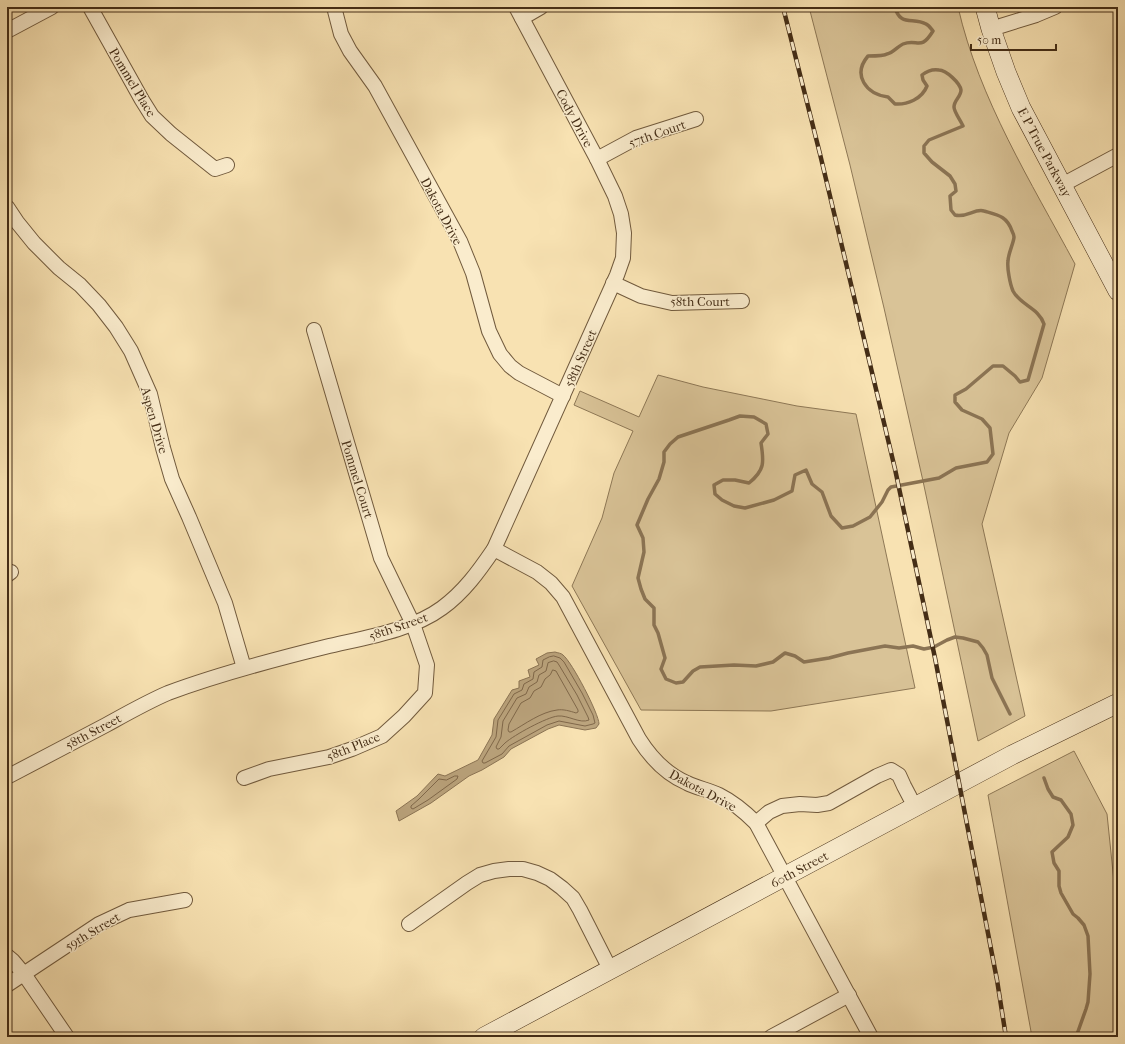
<svg xmlns="http://www.w3.org/2000/svg" width="1125" height="1044" font-family="'IM FELL French Canon',serif">
	<style>
		.green { fill: #d9c397; stroke: #8e7856 }
		.water { fill: #bba47d; stroke: #8b7454 }
		.lines { fill: none; stroke-linecap: round; stroke-linejoin: round }
		.shore { stroke: #80684a; stroke-width: 1 }
		.stream { stroke: #8b7454; stroke-width: 3.5 }
		.street-casing { stroke: #715a3d; stroke-width: 16 }
		.secondary-casing { stroke: #442d16; stroke-width: 20 }
		.street { stroke: #faeccd; stroke-width: 14 }
		.secondary { stroke: #faeccd; stroke-width: 19 }
		.rail-casing { stroke: #442d16; stroke-width: 4.5 }
		.rail { stroke: #faeccd; stroke-width: 3; stroke-dasharray: 9; stroke-linecap: butt }
		.labels { text-anchor: middle; stroke-width: 3; stroke-linejoin: round; paint-order: stroke }
		.street-label { font-size: 13px; fill: #442d16; stroke: #faeccd }
	</style>
	<rect width="100%" height="100%" fill="#f8e2b2"/>
	<filter id="stains"><feTurbulence type="fractalNoise" baseFrequency=".005" numOctaves="4"/><feColorMatrix values="0 0 0 0 .2 0 0 0 0 .09 0 0 0 0 .02 0 0 0 .5 -.17"/></filter>
	<radialGradient id="worn" r=".72"><stop offset=".6" stop-color="#630" stop-opacity="0"/><stop offset="1" stop-color="#630" stop-opacity=".3"/></radialGradient>
	<!-- green -->
	<g class="green">
		<path d="M809 7H958C979 99 1031 182 1075 264L1042 378 1009 433 982 524 1025 716 978 741 923 481 884 308 850 165Z"/>
		<polygon points="658,375 703,387 797,406 856,414 915,688 771,711 641,710 572,586 602,518 614,473 633,431 574,405 580,391 639,417"/>
		<polygon points="1074,751 1107,814 1118,921 1118,1037 1032,1037 988,795"/>
	</g>
	<!-- water -->
	<path class="water" d="M555 652C558 653 561 653 563 655 572 662 599 714 599 724L596 728 585 730 559 725 548 729 511 749 504 757 482 770 469 776 431 803 399 821 396 811 417 796 438 774 445 776 478 760 492 735 494 719 512 690 519 688V681L530 677 528 670 539 665 536 659 547 653Z"/>
	<g class="lines">
		<!-- shore -->
		<g class="shore">
			<polygon points="554,656 560,658 564,662 582,693 593,715 595,723 593,724 585,726 559,721 547,725 509,746 502,754 485,763 483,763 482,761 496,737 498,720 514,694 522,690 524,684 533,679 534,672 542,667 543,660 549,657"/>
			<path d="M554 661 557 662 559 665 577 695 588 717 589 720C580 724 568 715 558 716 547 717 514 735 505 743 503 745 501 747 499 749H497L496 747 501 737 503 721 517 698 526 694 529 687 537 682 539 675 546 671 548 663Z"/>
			<path d="M553 670 556 671 578 710V712L576 713C570 711 563 709 557 710 541 712 525 724 511 732H509L508 730 509 724 521 703 530 698 534 691 541 687 545 679 550 675Z"/>
			<polygon points="455,776 458,776 457,779 428,800 413,809 411,808 411,806 419,799 439,779 446,780"/>
		</g>
		<!-- stream -->
		<g class="stream">
			<path d="M895 7C900 27 913 17 926 24 929 25 931 29 933 31 920 52 918 38 903 44 898 46 893 53 887 54 884 56 873 56 868 56 852 75 866 94 888 97L895 104C907 105 922 99 927 86L923 80 922 75C927 71 933 69 939 70 946 70 960 83 961 90 961 97 954 100 954 107 954 112 961 121 963 126L929 140 924 146V153L932 162 950 176 955 184 956 191 950 196 951 210 955 215C967 218 975 208 984 211 998 215 1007 216 1012 231 1013 233 1014 235 1014 237 1014 242 1008 254 1008 261 1007 268 1010 284 1013 291 1020 305 1039 308 1044 324L1028 380 1020 382 1015 376 1003 366H993L966 389 955 395V402L962 410 982 419 990 428 993 454 987 462 956 468 939 478 891 487 888 490 882 502 870 517 853 526 842 528 831 516 822 492 812 484 806 470 795 475 792 491 774 500 745 508 734 506 722 500 715 494 714 485 723 480H735L749 483C765 470 764 462 761 443L768 434 766 424 754 417 740 416 729 420 678 437 670 444 664 452V462L659 479 648 499 637 525 643 538 644 552 638 578 641 589 645 599 654 608V625L658 633 665 658 661 669 666 679 676 683 683 682 693 671 700 667 734 665 756 666 773 662 785 653 795 656 804 662 829 658 848 653 885 646 899 648 913 646 924 649 934 647 947 640 955 637 963 638 978 642 983 648 987 655 992 678 1010 714"/>
			<polyline points="1044,778 1048,789 1053,797 1061,800 1071,814 1073,825 1068,837 1052,852 1054,863 1059,871 1059,886 1061,893 1073,914 1078,918 1084,925 1088,936 1090,974 1088,1002 1086,1009 1076,1037"/>
		</g>
		<!-- street casing -->
		<g class="street-casing">
			<g id="street">
				<polyline points="90,7 142,100 152,116 171,134 215,169 227,165"/>
				<polyline points="334,7 341,34 350,51 375,86 460,241 473,273 489,331 500,354 510,366 519,373 563,396"/>
				<polyline points="522,18 541,7"/>
				<polyline points="991,29 1036,15 1055,7"/>
				<polyline points="7,31 52,7"/>
				<polyline points="597,159 636,138 696,119"/>
				<polyline points="1062,185 1118,155"/>
				<polyline points="7,207 17,222 34,243 59,268 80,285 99,305 116,327 131,351 150,394 163,448 172,479 189,517 225,603 244,668"/>
				<polyline points="613,283 641,296 672,303 742,301"/>
				<path d="M494 549 537 572 551 583 563 597 639 739C651 758 666 774 687 783 697 788 709 790 719 795 733 802 745 812 756 823L871 1037"/>
				<polyline points="7,575 11,572"/>
				<path d="M7 777C40 760 73 742 106 725 126 714 147 702 168 693 219 674 272 660 325 647 362 638 411 631 442 608 464 592 479 571 494 549L617 275 623 258 624 233 621 214 615 196 597 159 516 7"/>
				<polyline points="244,778 269,769 329,757 352,749 382,736 404,716 425,693 427,665 413,624 381,558 314,330"/>
				<polyline points="756,823 769,812 782,806 800,804 817,805 829,803 877,776 891,770 899,775 904,786 915,807"/>
				<polyline points="409,924 467,883 480,875 494,871 509,869 523,869 537,873 550,879 562,888 573,898 580,910 610,969"/>
				<polyline points="7,956 13,961 24,974 67,1037"/>
				<polyline points="7,985 99,924 129,910 185,900"/>
				<polyline points="771,1037 849,995"/>
			</g>
		</g>
		<!-- secondary casing -->
		<g class="secondary-casing">
			<g id="secondary">
				<polyline points="985,7 991,29 1006,72 1021,108 1118,291"/>
				<polyline points="484,1037 1012,755 1116,704 1118,705"/>
			</g>
		</g>
		<!-- street -->
		<use href="#street" class="street"/>
		<!-- secondary -->
		<use href="#secondary" class="secondary"/>
		<!-- rail casing -->
		<g class="rail-casing">
			<polyline id="rail" points="783,7 820,154 895,469 935,658 997,980 1006,1037"/>
		</g>
		<!-- rail -->
		<use href="#rail" class="rail"/>
	</g>
	<g class="labels">
		<!-- street labels -->
		<g class="street-label">
			<text transform="translate(133 82) rotate(59)" y="5">Pommel Place</text>
			<text transform="translate(575 118) rotate(62)" y="5">Cody Drive</text>
			<text transform="translate(657 133) rotate(-19)" y="5">57th Court</text>
			<text transform="translate(1045 152) rotate(62)" y="5">E P True Parkway</text>
			<text transform="translate(442 211) rotate(62)" y="5">Dakota Drive</text>
			<text x="700" y="306">58th Court</text>
			<text transform="translate(580 358) rotate(-66)" y="5">58th Street</text>
			<text transform="translate(155 420) rotate(74)" y="5">Aspen Drive</text>
			<text transform="translate(358 479) rotate(73)" y="5">Pommel Court</text>
			<text transform="translate(398 626) rotate(-19)" y="5">58th Street</text>
			<text transform="translate(93 731) rotate(-28)" y="5">58th Street</text>
			<text transform="translate(353 746) rotate(-22)" y="5">58th Place</text>
			<text transform="translate(703 790) rotate(28)" y="5">Dakota Drive</text>
			<text transform="translate(799 869) rotate(-28)" y="5">60th Street</text>
			<text transform="translate(92 931) rotate(-31)" y="5">59th Street</text>
		</g>
	</g>
	<!-- margin -->
	<rect width="1125" height="1044" fill="none" stroke="#f8e2b2" stroke-width="24"/>
	<rect x="8" y="8" width="1109" height="1028" fill="none" stroke="#442d16" stroke-width="2"/>
	<rect x="12" y="12" width="1101" height="1020" fill="none" stroke="#442d16"/>
	<!-- scale -->
	<path d="M971 44v6h85v-6" fill="none" stroke="#442d16" stroke-width="2"/>
	<text x="977" y="44" font-size="12" fill="#442d16" stroke="#faeccd" stroke-width="3" paint-order="stroke">50 m</text>
	<rect width="100%" height="100%" filter="url(#stains)"/>
	<rect width="100%" height="100%" fill="url(#worn)"/>
</svg>
